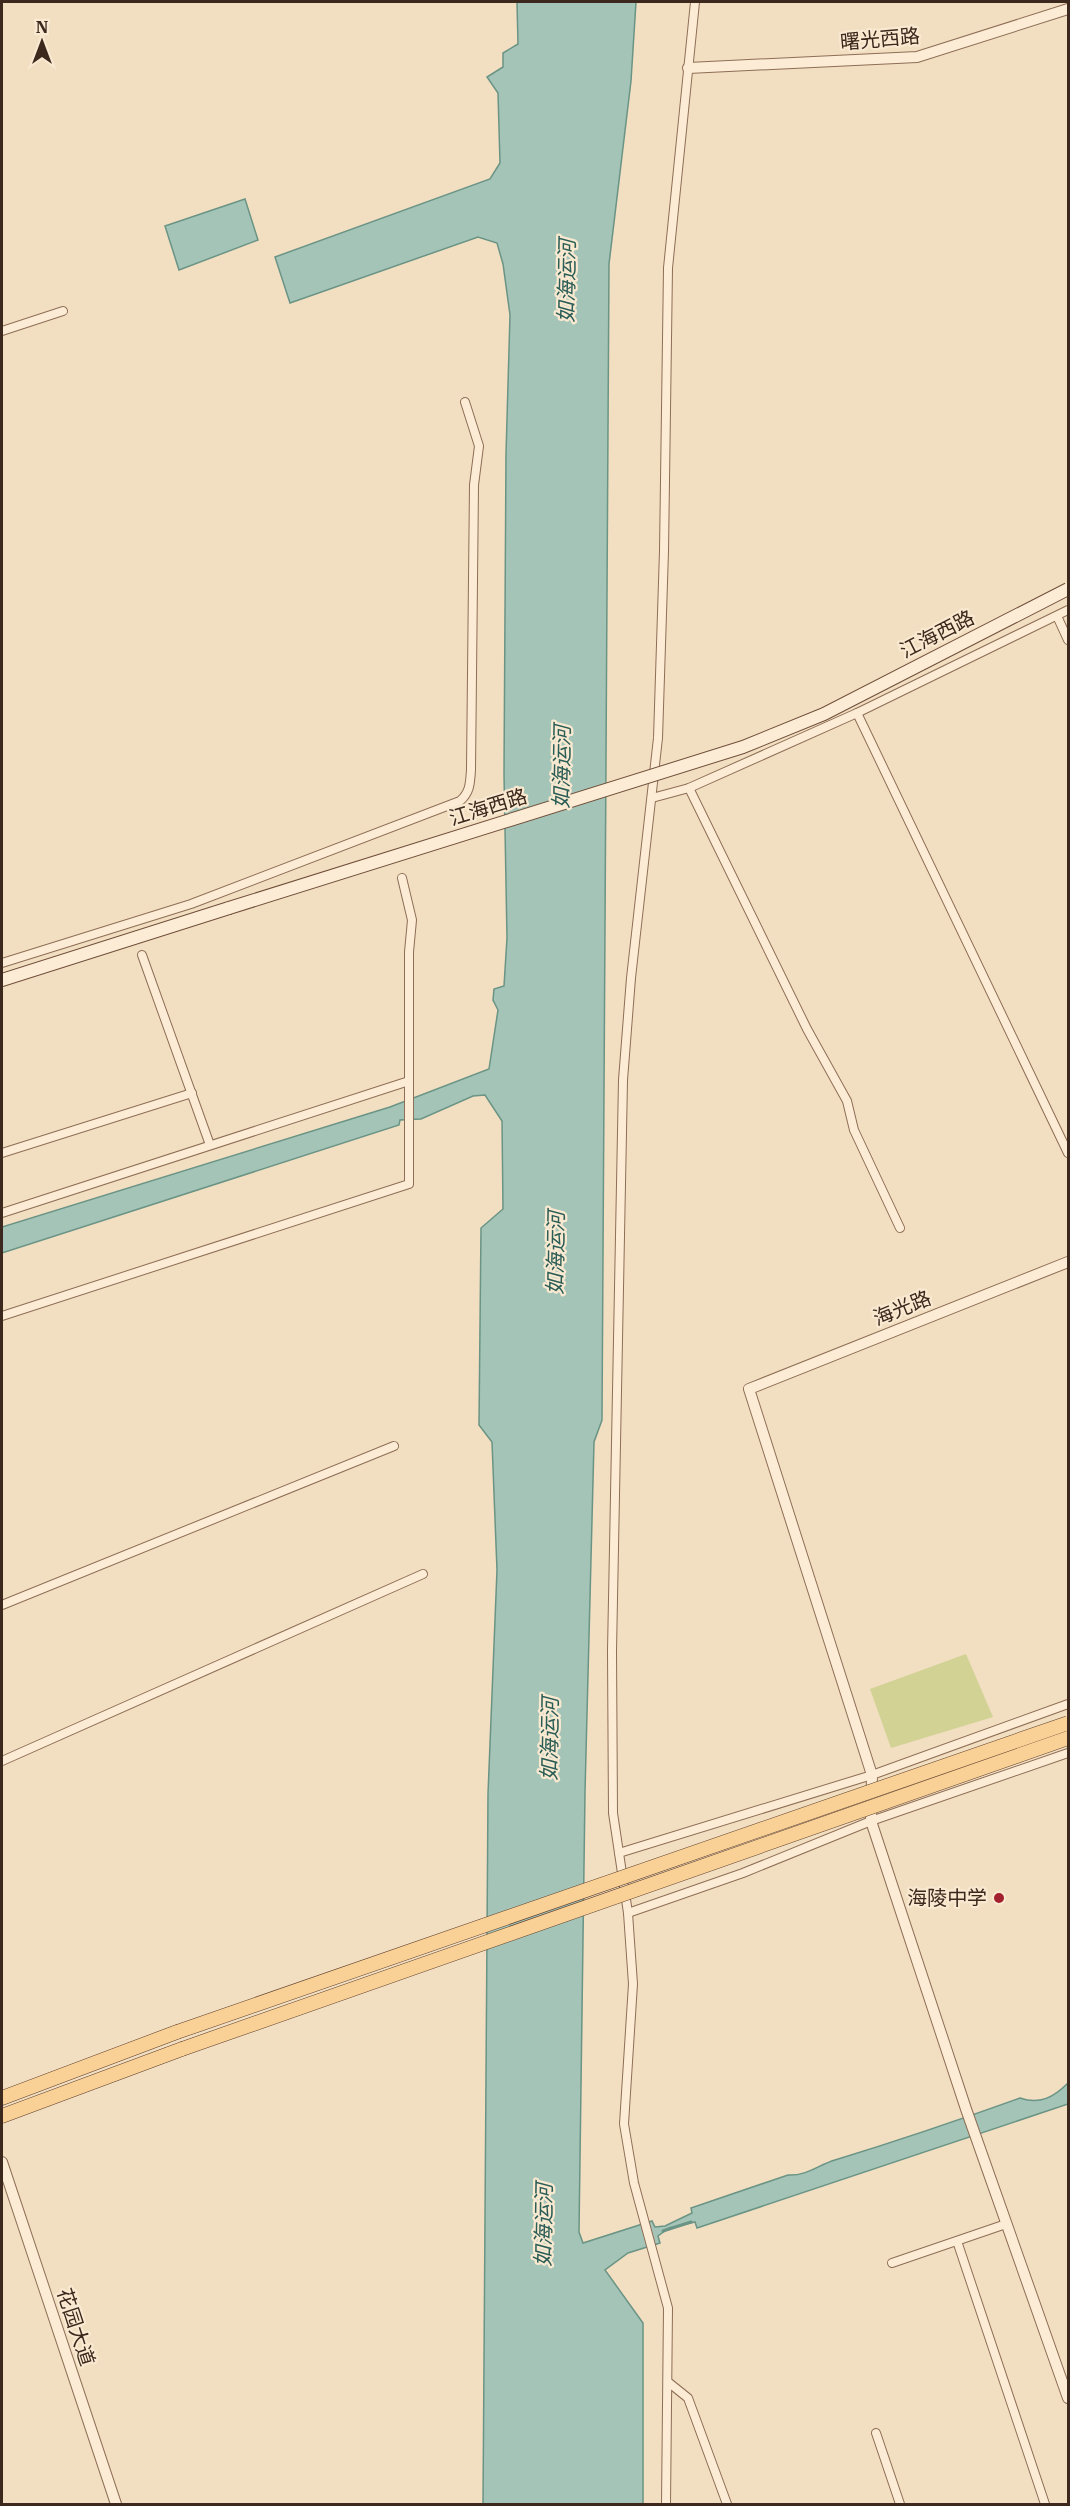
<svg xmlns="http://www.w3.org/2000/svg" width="1070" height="2506" font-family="'IBM Plex Serif','Noto Sans SC',serif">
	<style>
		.green { fill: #d1d294 }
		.water { fill: #a4c4b7; stroke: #6a9485; stroke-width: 1.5 }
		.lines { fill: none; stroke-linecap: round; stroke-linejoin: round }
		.stream { stroke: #6a9485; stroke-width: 3 }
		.minor-casing { stroke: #8e6e56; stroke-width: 10 }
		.tertiary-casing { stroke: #8e6e56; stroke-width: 12 }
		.secondary-casing { stroke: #704f3a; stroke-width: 14 }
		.primary-casing { stroke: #5b3d2b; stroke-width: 15 }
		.minor { stroke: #fcecd5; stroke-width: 8 }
		.tertiary { stroke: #fcecd5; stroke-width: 10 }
		.secondary { stroke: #fcecd5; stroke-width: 12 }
		.primary { stroke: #f9d095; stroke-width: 14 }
		.secondary-bridge-casing { stroke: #704f3a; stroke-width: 14; stroke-linecap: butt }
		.primary-bridge-casing { stroke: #5b3d2b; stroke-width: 15; stroke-linecap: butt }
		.secondary-bridge { stroke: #fcecd5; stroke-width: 12 }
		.primary-bridge { stroke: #f9d095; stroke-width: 14 }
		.poi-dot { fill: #a3202f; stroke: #f9e9d1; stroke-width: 2 }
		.labels { text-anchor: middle; stroke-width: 4.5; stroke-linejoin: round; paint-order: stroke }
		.street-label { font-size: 20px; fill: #3c281c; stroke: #f9e9d1 }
		.poi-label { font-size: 20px; fill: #3c281c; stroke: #f9e9d1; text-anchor: end }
		.water-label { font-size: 21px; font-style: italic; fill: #2a5d55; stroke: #f9e9d1 }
	</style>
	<rect width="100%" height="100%" fill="#f2dec1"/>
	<!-- green -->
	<polygon class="green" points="966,1654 993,1717 891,1748 870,1689"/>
	<!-- water -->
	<g class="water">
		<path d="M517 2H636L631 81 609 264 602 1420 594 1442 585 1792 579 2232 583 2243 652 2221 655 2227 665 2226 692 2213 691 2208 788 2175C807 2176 818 2165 835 2160 897 2141 959 2120 1020 2098 1040 2105 1054 2097 1068 2083V2104L697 2228 695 2222 669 2228 658 2236 660 2243 628 2253 605 2270 643 2323V2504H483L488 1794 497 1570 492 1442 479 1425 481 1228 503 1209 502 1121 485 1095 473 1096 421 1119 400 1120 399 1125 2 1253V1227L390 1107 489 1069 498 1010 493 1000 494 989 504 986 507 938 504 774 506 454 510 315 503 264 497 243 478 237 290 303 275 257 490 179 500 163 498 93 487 77 503 67V53L518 44Z"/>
		<polygon points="245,199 258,240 179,270 165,226"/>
	</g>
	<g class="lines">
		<!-- stream -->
		<polyline class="stream" points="663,2231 691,2222"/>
		<!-- minor casing -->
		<g class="minor-casing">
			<g id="minor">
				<polyline points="2,331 63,311"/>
				<polyline points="1057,616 1068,640"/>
				<polyline points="857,713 1068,1153"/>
				<polyline points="689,788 807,1029 847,1101 854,1130 900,1228"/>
				<polyline points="652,798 689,788 857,713 1068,610"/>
				<polyline points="142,955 210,1145"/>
				<path d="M2 963 191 904 460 801C470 792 470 784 471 770L474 485 479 446 465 402"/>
				<polyline points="2,1153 192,1093"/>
				<polyline points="2,1213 409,1081"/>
				<polyline points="2,1316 409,1184 409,952 412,920 402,878"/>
				<polyline points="2,1605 394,1446"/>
				<polyline points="2,1761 423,1574"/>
				<polyline points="619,1853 872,1775 1068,1704"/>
				<polyline points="628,1913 743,1873 871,1821 1068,1753"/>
				<polyline points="957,2241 1045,2504"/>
				<polyline points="892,2263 1006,2224"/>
				<polyline points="668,2382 688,2398 727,2504"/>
				<polyline points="876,2433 900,2504"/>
				<polyline points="666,2504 668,2308 634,2183 624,2124 633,1984 628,1913 613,1813 612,1651 623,1080 631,978 658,738 664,551 668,268 695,2"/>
			</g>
		</g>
		<!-- tertiary casing -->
		<g class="tertiary-casing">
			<g id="tertiary">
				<polyline points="688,68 917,57 1068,9"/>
				<polyline points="1068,1262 749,1389 872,1775 871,1821 966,2109 1068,2398"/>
				<polyline points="2,2162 116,2504"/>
			</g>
		</g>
		<!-- secondary casing -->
		<g class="secondary-casing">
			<polyline id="secondary" points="2,980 229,908"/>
		</g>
		<!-- primary casing -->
		<g class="primary-casing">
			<g id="primary">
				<polyline points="2,2098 177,2032"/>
				<polyline points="2,2116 182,2049"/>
			</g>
		</g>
		<!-- minor -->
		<use href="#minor" class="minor"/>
		<!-- tertiary -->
		<use href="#tertiary" class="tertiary"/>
		<!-- secondary -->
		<use href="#secondary" class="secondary"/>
		<!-- primary -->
		<use href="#primary" class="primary"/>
		<!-- secondary-bridge casing -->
		<g class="secondary-bridge-casing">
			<polyline id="secondary-bridge" points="229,908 743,747 824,714 1068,589"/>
		</g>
		<!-- primary-bridge casing -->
		<g class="primary-bridge-casing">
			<g id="primary-bridge">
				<polyline points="177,2032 1068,1723"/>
				<polyline points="182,2049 1068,1738"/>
			</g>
		</g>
		<!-- secondary-bridge -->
		<use href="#secondary-bridge" class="secondary-bridge"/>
		<!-- primary-bridge -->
		<use href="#primary-bridge" class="primary-bridge"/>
	</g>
	<!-- markers -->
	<circle class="poi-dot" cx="999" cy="1898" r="6"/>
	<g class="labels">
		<!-- street labels -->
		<g class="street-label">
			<text transform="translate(880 39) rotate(-5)" y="7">曙光西路</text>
			<text transform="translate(937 634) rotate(-27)" y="7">江海西路</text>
			<text transform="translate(488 807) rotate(-17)" y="7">江海西路</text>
			<text transform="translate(902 1308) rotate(-22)" y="7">海光路</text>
			<text transform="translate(76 2327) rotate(72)" y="7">花园大道</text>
		</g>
		<!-- poi labels -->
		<g class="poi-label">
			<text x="987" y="1905">海陵中学</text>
		</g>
		<!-- water labels -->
		<g class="water-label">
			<text transform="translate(567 281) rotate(-89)" y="7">如海运河</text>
			<text transform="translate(562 767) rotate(-89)" y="7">如海运河</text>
			<text transform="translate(556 1253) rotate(-89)" y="7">如海运河</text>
			<text transform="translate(550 1739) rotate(-89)" y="7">如海运河</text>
			<text transform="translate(544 2225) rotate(-89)" y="7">如海运河</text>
		</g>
	</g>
	<!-- border -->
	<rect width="1070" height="2506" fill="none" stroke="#3c281c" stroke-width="6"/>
	<!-- north arrow -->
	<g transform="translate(42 42)" stroke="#f9e9d1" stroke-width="4.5" paint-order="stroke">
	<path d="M0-4.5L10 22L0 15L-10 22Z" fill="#3c281c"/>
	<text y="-9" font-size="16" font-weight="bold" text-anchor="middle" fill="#3c281c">N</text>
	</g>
</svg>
